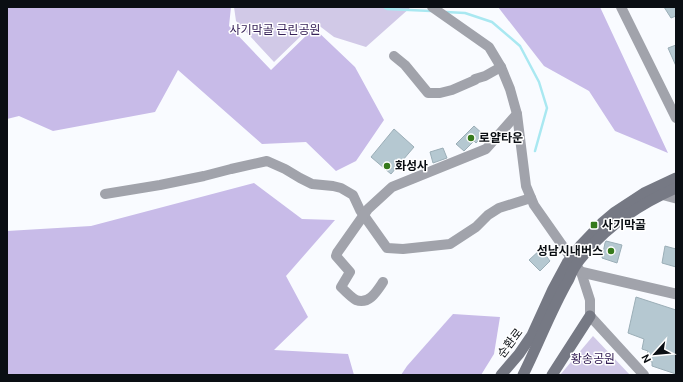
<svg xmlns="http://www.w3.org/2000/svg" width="683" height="382" font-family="Ubuntu,'Noto Sans KR',sans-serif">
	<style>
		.green { fill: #d1c9e7 }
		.forest { fill: #c8bbe8 }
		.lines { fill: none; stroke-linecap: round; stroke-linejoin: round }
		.stream { stroke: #a9e8f1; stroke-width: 2.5 }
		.building { fill: #b5c8d1; stroke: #9baeb7 }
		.minor { stroke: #a1a3ab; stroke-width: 10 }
		.tertiary { stroke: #a1a3ab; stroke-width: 11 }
		.secondary { stroke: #767984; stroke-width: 11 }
		.poi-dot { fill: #367a1c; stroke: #fff; stroke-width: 1.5 }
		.labels { text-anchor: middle; stroke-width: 3; stroke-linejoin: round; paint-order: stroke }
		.park-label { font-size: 12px; fill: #372258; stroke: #fff }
		.poi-label { font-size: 12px; font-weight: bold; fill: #0a0e13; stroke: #fff; text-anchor: start }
		.street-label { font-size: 12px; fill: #0a0e13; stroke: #fff }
	</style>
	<rect width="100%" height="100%" fill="#f9fbff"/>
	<!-- green -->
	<g class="green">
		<polygon points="234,7 411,7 366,47 334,37 313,21 304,33 274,62 236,21"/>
		<polygon points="593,336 630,375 560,375"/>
	</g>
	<!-- forest -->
	<g class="forest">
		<polygon points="7,7 231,7 229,26 271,70 314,28 355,67 384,120 356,161 336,171 306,142 262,144 178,70 155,112 53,131 19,116 7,119"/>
		<polygon points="498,7 600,7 668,153 615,131 589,91 544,66"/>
		<polygon points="254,183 302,219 335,220 286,276 308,317 274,350 348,354 354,375 7,375 7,231 91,226"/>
		<polygon points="453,314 500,317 494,354 481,375 401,375 407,366"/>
	</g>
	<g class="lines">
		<!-- stream -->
		<g class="stream">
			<polyline points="384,7 387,9 431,11"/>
			<polyline points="446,12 465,13 492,22 520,46 539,82 547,108 535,151"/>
		</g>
	</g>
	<!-- building -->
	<g class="building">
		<polygon points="664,7 676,7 676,16 671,18"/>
		<polygon points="676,45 676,66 668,48"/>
		<polygon points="474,126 484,135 476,143 474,141 464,151 456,144"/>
		<polygon points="394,129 414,147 391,174 371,157"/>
		<polygon points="443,148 447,158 433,163 430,152"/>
		<polygon points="606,241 622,245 617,263 602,258 605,243"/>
		<polygon points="665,246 676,249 676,267 662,263"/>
		<polygon points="541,249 550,261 540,271 529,260"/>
		<polygon points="636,297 676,310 676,374 652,366 652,362 646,359 648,351 642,349 644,339 628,333"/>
	</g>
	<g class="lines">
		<!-- minor -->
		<g class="minor">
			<polyline points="432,7 489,47 501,67 510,89 517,114 526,186 534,205 581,272 590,300 590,316 644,375"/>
			<polyline points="621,7 676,118"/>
			<polyline points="394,56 405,65 428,93 440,93 452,90 475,80 475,79 485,76 501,67"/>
			<polyline points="105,194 160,185 204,176 231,169 267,161 285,169 300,178 312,184 333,186 341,188 353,195 360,210 387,248 403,249 450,244 476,227 488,215 499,208 531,198"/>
			<path d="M383 282C377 291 369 305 356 300 352 298 345 291 341 287L350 272 336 256 337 253 368 209 392 187 486 149 517 114"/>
		</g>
		<!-- tertiary -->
		<g class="tertiary">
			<polyline points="657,193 676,198"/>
			<polyline points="581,272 676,294"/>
		</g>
		<!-- secondary -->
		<g class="secondary">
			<polyline points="501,375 519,354 532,335 553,289 567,263 581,245 602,223 615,212 644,193 676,178"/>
			<path d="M523 375C539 343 551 310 569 279 571 274 573 269 576 265 579 260 584 255 587 251 612 222 642 203 676 188"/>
			<polyline points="552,375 590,316"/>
		</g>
	</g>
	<!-- markers -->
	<g class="poi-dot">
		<circle cx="471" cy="138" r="4"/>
		<circle cx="387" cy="166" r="4"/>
		<rect x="590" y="221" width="8" height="8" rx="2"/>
		<circle cx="611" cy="251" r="4"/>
	</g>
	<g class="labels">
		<!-- park labels -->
		<g class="park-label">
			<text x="275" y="34">사기막골 근린공원</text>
			<text x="593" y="363">황송공원</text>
		</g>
		<!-- poi labels -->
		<g class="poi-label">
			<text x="479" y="142">로얄타운</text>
			<text x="395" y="170">화성사</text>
			<text x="602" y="229">사기막골</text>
			<text x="603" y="255" text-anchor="end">성남시내버스</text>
		</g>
		<!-- street labels -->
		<g class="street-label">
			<text transform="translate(510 343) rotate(-53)" y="4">순환로</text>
		</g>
	</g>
	<!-- border -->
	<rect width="683" height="382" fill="none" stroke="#0a0e13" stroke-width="16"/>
	<!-- north arrow -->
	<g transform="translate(655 354) rotate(243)" stroke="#ffffff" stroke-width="3" paint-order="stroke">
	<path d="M0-3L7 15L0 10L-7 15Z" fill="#0a0e13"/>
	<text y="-6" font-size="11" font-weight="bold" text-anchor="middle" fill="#0a0e13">N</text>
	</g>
</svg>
